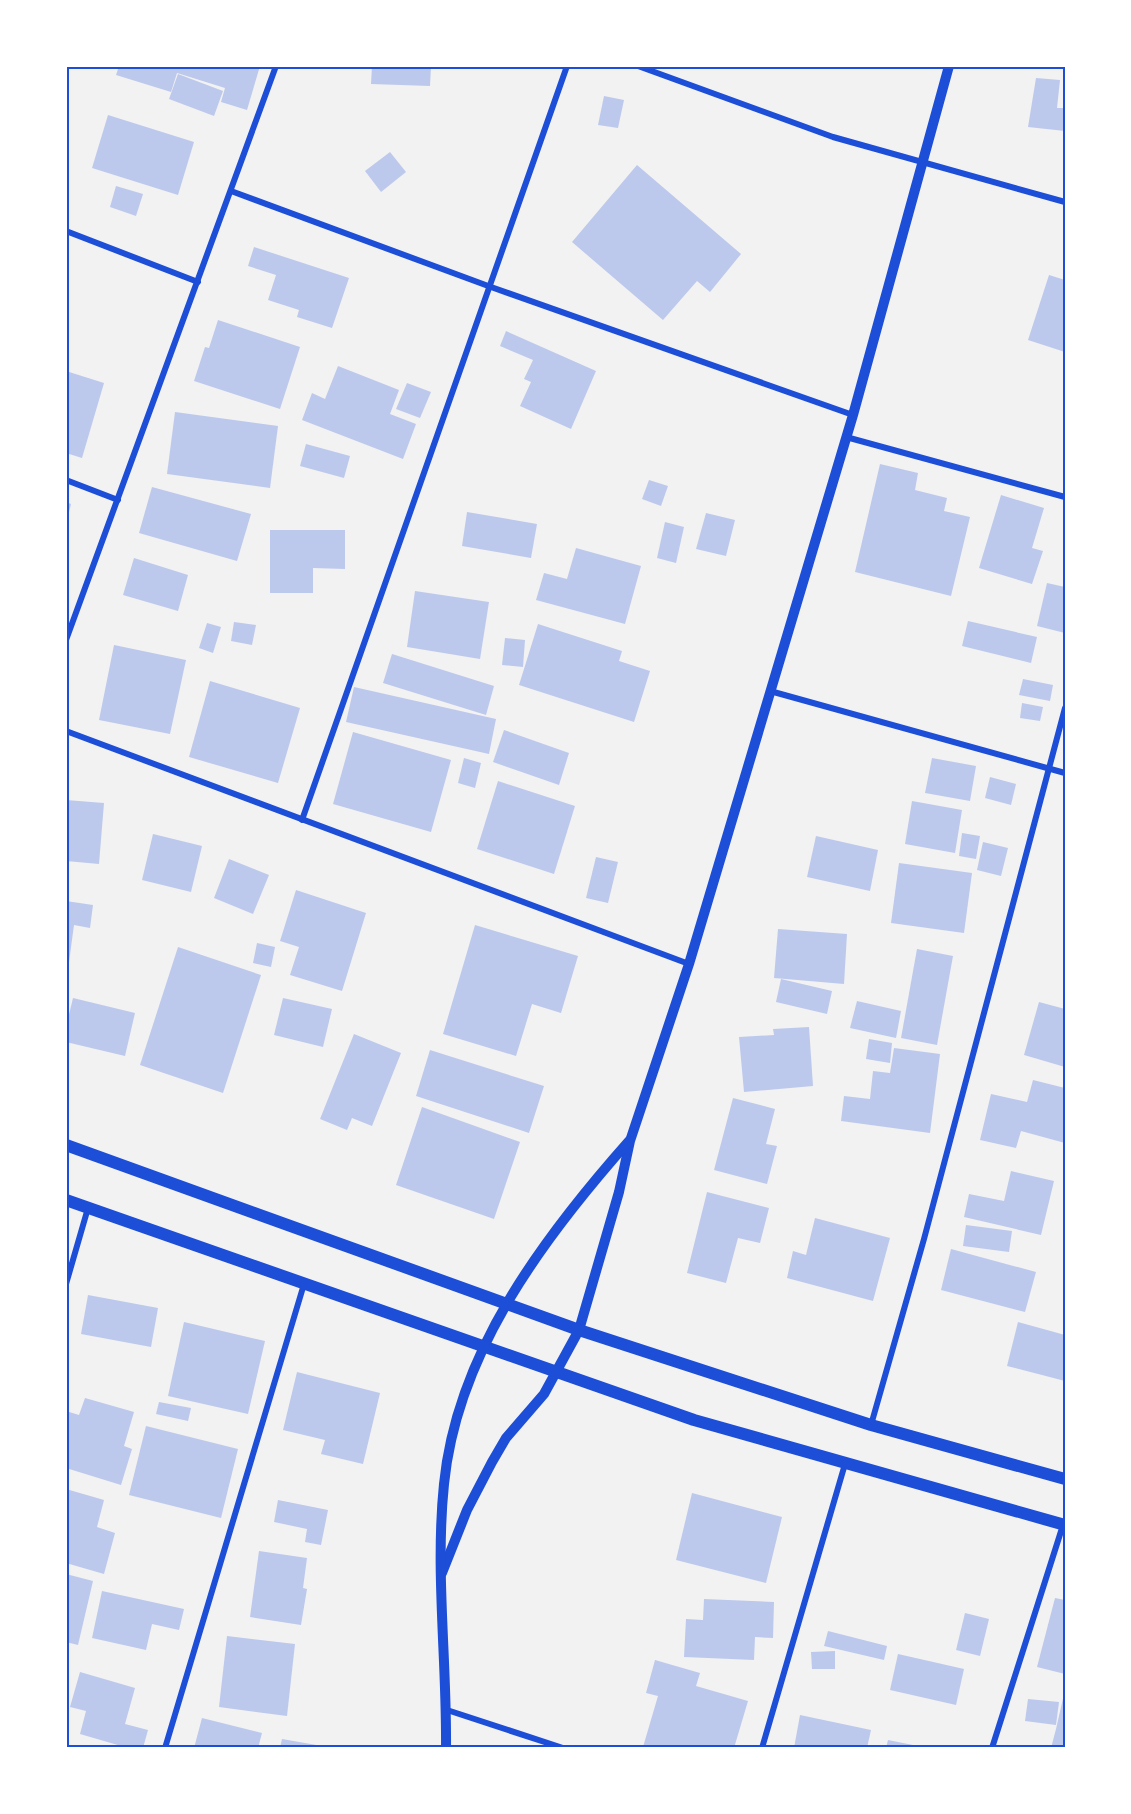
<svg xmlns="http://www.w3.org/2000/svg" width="1131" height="1814" font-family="'Archivo Narrow',sans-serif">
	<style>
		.building { fill: #bdc9ec }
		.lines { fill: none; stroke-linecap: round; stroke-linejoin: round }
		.minor { stroke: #1d4ed8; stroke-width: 6 }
		.tertiary { stroke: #1d4ed8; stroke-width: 10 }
		.secondary { stroke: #1d4ed8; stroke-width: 12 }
		.neatline { fill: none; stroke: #1d4ed8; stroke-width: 2 }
	</style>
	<rect width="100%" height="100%" fill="#f2f2f2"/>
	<!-- building -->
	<g class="building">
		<polygon points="119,66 260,66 247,110 221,102 225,88 177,73 171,92 116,75"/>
		<polygon points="372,66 431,66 430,86 371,84"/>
		<polygon points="178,74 223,91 214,116 169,99"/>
		<polygon points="1036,78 1060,80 1057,108 1065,108 1065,131 1028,127"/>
		<polygon points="604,96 624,100 618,128 598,125"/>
		<polygon points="108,115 194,142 178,195 92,168"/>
		<polygon points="390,152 406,172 381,192 365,171"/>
		<polygon points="637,165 741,254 710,292 697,281 663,320 572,242"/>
		<polygon points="116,186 143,194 136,216 110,207"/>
		<polygon points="254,247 349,278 332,328 297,317 299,310 268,300 276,275 248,266"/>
		<polygon points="1049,275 1065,280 1065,352 1028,340"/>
		<polygon points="218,320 300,347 280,409 194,381 205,347 209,348"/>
		<polygon points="506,331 596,371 571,429 520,406 531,382 524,379 533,360 500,346"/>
		<polygon points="338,366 399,390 390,414 416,424 403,459 302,420 312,393 325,399"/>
		<polygon points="66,371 104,383 82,458 66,453"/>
		<polygon points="407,383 431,392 420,418 396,409"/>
		<polygon points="175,412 278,426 270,488 167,474"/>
		<polygon points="306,444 350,456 344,478 300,466"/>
		<polygon points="880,464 918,473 915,490 947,498 944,511 970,517 951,596 855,572"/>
		<polygon points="649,480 668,486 661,506 642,499"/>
		<polygon points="152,487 251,514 237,561 139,533"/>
		<polygon points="1001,495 1044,508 1032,548 1043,551 1032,584 979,568"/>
		<polygon points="66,502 71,504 67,520 66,520"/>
		<polygon points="467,512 537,524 531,558 462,546"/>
		<polygon points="706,513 735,520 726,556 696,549"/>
		<polygon points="665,522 684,527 676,563 657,558"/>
		<polygon points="270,530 345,530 345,569 313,568 313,593 270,593"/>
		<polygon points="576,548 641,566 625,624 536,600 544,573 567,579"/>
		<polygon points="134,558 188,575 178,611 123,595"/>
		<polygon points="1047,583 1065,587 1065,633 1037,626"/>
		<polygon points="415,591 489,602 480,659 407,647"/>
		<polygon points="968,621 1037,637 1031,663 962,646"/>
		<polygon points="234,622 256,625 252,645 231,641"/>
		<polygon points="207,623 221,627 213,653 199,648"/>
		<polygon points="538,624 622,651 619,661 650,671 634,722 519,685"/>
		<polygon points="505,638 525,640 523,667 502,665"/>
		<polygon points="114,645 186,660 170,734 99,720"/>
		<polygon points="392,654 494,686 486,715 383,683"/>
		<polygon points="1023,679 1053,685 1050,701 1019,695"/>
		<polygon points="210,681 300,708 278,783 189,757"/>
		<polygon points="354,687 496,719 489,754 346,722"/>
		<polygon points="1022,703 1043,707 1040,721 1020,718"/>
		<polygon points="504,730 569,753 559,785 493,762"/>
		<polygon points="353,732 451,760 431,832 333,804"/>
		<polygon points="464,758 481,763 475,788 458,783"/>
		<polygon points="932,758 976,766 970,801 925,793"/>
		<polygon points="990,777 1016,784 1011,805 985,798"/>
		<polygon points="498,781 575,806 554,874 477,849"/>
		<polygon points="66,800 104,803 99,864 66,861"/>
		<polygon points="912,801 962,810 955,853 905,844"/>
		<polygon points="962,833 980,836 976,859 959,856"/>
		<polygon points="153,834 202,846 191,892 142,880"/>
		<polygon points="816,836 878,850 870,891 807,877"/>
		<polygon points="983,842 1008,848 1001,876 977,870"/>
		<polygon points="596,857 618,862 608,903 586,898"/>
		<polygon points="229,859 269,875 253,914 214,898"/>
		<polygon points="899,863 972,873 964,933 891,923"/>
		<polygon points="296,890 366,913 342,991 290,975 299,947 280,941"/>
		<polygon points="66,901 93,905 90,928 74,925 67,977"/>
		<polygon points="475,925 578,956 561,1013 532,1004 516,1056 443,1034"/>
		<polygon points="778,929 847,934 844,984 774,978"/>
		<polygon points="257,943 275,947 271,967 253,963"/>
		<polygon points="178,947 261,975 223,1093 140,1065"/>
		<polygon points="917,949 953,956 937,1045 901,1038"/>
		<polygon points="781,979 832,991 827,1014 776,1002"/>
		<polygon points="73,998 135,1013 125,1056 66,1042 66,1027"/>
		<polygon points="283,998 332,1009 323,1047 274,1035"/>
		<polygon points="857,1001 901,1011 896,1038 850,1028"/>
		<polygon points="1039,1002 1065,1009 1065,1067 1024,1055"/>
		<polygon points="809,1027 813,1086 744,1092 739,1037 774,1035 773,1029"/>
		<polygon points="354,1034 401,1053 372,1126 352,1118 347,1130 320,1119"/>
		<polygon points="869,1039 892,1043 890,1063 866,1059"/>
		<polygon points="894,1048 940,1054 930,1133 841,1121 844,1096 870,1099 873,1071 890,1073"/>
		<polygon points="430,1050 544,1086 529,1133 416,1096"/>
		<polygon points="1033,1080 1065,1088 1065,1143 1021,1131 1016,1148 980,1140 991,1094 1027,1102"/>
		<polygon points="733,1098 775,1109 766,1144 777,1146 767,1184 714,1170"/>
		<polygon points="422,1107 520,1142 494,1219 396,1185"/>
		<polygon points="1011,1171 1054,1181 1041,1235 964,1217 969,1194 1004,1201"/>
		<polygon points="707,1192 769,1208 760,1243 738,1238 726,1283 687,1273"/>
		<polygon points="815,1218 890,1238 873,1301 787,1278 793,1251 806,1255"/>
		<polygon points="966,1225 1012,1231 1009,1252 963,1246"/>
		<polygon points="951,1249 1036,1272 1025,1312 941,1290"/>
		<polygon points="88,1295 158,1308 151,1347 81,1334"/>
		<polygon points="184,1322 265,1341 248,1414 168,1396"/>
		<polygon points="1018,1322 1065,1335 1065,1381 1007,1366"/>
		<polygon points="297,1372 380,1393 363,1464 321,1454 325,1440 283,1430"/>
		<polygon points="85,1398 134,1412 124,1446 132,1449 121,1485 66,1468 66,1411 79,1415"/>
		<polygon points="159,1402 191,1408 188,1421 156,1414"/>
		<polygon points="146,1426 238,1449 221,1518 129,1495"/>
		<polygon points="66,1489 104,1500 97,1527 115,1533 104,1574 66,1563"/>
		<polygon points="692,1493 782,1517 766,1583 676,1560"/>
		<polygon points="278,1500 328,1510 321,1545 305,1542 307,1529 274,1522"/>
		<polygon points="259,1551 307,1558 303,1588 307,1589 301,1625 250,1617"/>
		<polygon points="66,1574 93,1581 78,1645 66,1642"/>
		<polygon points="102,1591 184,1609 179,1630 152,1624 146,1650 92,1638"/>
		<polygon points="1055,1598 1065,1600 1065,1674 1037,1667"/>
		<polygon points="704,1599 774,1602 773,1638 755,1637 754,1660 684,1657 686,1619 703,1620"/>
		<polygon points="965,1613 989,1619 980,1656 956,1650"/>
		<polygon points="828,1631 887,1646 884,1660 824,1646"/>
		<polygon points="227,1636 295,1644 287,1716 219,1707"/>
		<polygon points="835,1651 835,1669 812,1669 811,1652"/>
		<polygon points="898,1654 964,1669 956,1705 890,1690"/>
		<polygon points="655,1660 700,1673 696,1686 748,1701 734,1748 643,1747 658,1696 646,1693"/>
		<polygon points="80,1672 135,1688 125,1724 148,1730 143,1748 128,1748 80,1734 86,1711 70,1707"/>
		<polygon points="1064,1694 1065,1748 1051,1748 1056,1729"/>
		<polygon points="1028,1699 1059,1702 1056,1725 1025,1721"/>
		<polygon points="800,1715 871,1730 867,1748 794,1748"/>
		<polygon points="202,1718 262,1733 258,1748 194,1748"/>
		<polygon points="282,1739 328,1747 328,1748 280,1748"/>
		<polygon points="888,1740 923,1747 923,1748 886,1748"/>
	</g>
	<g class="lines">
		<!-- minor -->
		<g class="minor">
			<polyline points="638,66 833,137 1065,202"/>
			<polyline points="231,191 491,287 853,415"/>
			<polyline points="66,231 198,282"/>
			<polyline points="846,437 1065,497"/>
			<polyline points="66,480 118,500"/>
			<polyline points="66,640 276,66"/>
			<polyline points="770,691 1065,773"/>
			<polyline points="66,731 689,964"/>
			<polyline points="302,820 567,66"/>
			<polyline points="66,1284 88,1208"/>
			<polyline points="871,1425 924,1239 1065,708"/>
			<polyline points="447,1710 563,1748"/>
			<polyline points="165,1748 304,1284"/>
			<polyline points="762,1748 845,1464"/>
			<polyline points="992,1748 1063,1525"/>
		</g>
		<!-- tertiary -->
		<g class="tertiary">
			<polyline points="442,1573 467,1510 492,1462 506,1438 544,1394 579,1330 619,1192 630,1141 689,964 853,415 949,66"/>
			<path d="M446 1748C447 1660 435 1571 444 1484 457 1352 544 1237 629 1141"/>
		</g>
		<!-- secondary -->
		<g class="secondary">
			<polyline points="66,1145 579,1330 871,1425 1065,1479"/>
			<polyline points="66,1200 694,1420 1065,1525"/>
		</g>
	</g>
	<!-- border -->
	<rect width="1131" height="1814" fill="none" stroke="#ffffff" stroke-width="135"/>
	<rect x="68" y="68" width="996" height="1678" class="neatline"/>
</svg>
